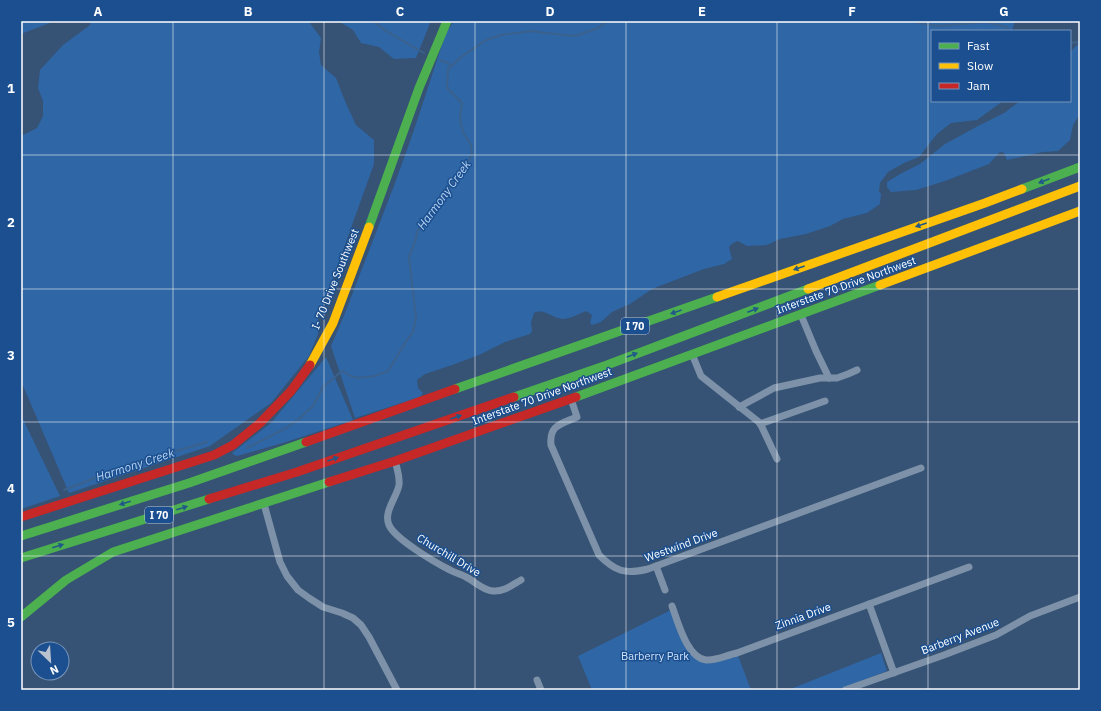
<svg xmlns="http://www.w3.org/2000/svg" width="1101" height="711" font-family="'IBM Plex Sans',sans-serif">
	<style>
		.green { fill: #2f66a5 }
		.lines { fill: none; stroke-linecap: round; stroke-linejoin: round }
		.stream { stroke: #3b618d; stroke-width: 2 }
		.street { stroke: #7d92a8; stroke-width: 7 }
		.fast { stroke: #4caf50; stroke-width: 9 }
		.slow { stroke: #ffc107; stroke-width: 9 }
		.jam { stroke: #c62828; stroke-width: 9 }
		.oneway { fill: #205989 }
		.grid { fill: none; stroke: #fff; stroke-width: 1; stroke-opacity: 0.55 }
		.labels { text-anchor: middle; stroke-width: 3; stroke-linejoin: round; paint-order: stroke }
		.shield { fill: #1b4f8f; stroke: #bbcadd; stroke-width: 1 }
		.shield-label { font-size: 10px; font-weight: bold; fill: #fff }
		.street-label { font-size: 11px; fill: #fff; stroke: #1b4f8f }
		.park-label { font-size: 11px; fill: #cfe3fa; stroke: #1b4f8f }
		.water-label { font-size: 12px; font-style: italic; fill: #b5d3f5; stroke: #1b4f8f }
		.neatline { fill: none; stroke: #fff; stroke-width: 1.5 }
		.grid-label { font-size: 13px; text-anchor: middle; font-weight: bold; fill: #fff }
	</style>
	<rect width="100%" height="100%" fill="#365274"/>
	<!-- green -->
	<g class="green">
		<polygon points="21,21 55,21 21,34"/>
		<polygon points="90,21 310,21 310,23 321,38 319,52 321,65 336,78 345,101 356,125 374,140 374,164 318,320 318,334 309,356 271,403 210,446 69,493 21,381 21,135 23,135 37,128 43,116 43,101 38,88 40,70 63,45 90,25"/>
		<polygon points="338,21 431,21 416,58 394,59 379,47 361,43 353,30"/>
		<path d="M454 21H1015L1012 31H932V101H1003L977 120 951 123 937 134 919 157 904 163 888 172 880 183 879 191 881 194 880 204 867 213 843 219 830 226 806 234 780 239 767 245 747 246 738 241 733 243 729 247 732 259 724 264 704 269 652 289 630 304 612 312 601 322 592 325 590 323 592 315 586 311C579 314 570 319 562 319 552 318 544 308 534 313L531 322 532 331 530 334 505 342 479 355 452 365 425 374 417 380 418 388 423 393 420 397 355 418 331 346 345 313 395 183 414 130 434 69 446 33Z"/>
		<polygon points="1080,42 1080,114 1073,125 1070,140 1058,151 1043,152 1007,160 1004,153 1000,152 989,164 945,181 916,190 891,192 887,187 887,182 900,174 920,164 945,144 978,126 1004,113 1020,101 1070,101 1070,52"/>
		<polygon points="326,357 353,420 283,443 237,456 234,455 232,453 271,423"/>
		<polygon points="21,415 60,496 21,509"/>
		<polygon points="673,609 688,647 704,660 737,653 751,690 592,690 578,656"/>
		<polygon points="881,653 887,671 837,690 788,690"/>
	</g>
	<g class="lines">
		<!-- stream -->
		<g class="stream">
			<polyline points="373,21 386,31 424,53"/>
			<polyline points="908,21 937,26 986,22 1006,27 1010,31"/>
			<polyline points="1070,43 1080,42"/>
			<polyline points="440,60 451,65"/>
			<polyline points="247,448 286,428 300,418 313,406 323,387 342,371 351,376 357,378 375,376 388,371 407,340 413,332 416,317 409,257 414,245 418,230 431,217 440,196 457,179 472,155 471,145 464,134 461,126 460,117 462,103 447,88 448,69 461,57 486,40 501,35 532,31 545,33 575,36 598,28 608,21"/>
			<polyline points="64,490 131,464 207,442"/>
		</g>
		<!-- street -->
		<g class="street">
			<polyline points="801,315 816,351 829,378"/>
			<polyline points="692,354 701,376 760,423 777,459"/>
			<path d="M571 399 577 417C561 424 549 425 551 445L599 555C615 571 625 575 648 569L921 468"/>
			<polyline points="739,407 774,388 820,378 837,378 848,374 857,370"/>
			<polyline points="760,424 825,401"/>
			<path d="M395 461C397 468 400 477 399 485 397 497 383 512 389 525 395 539 436 563 450 570 455 573 461 574 466 577 476 582 482 590 493 591 504 592 512 585 521 580"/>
			<polyline points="264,504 280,562 287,576 298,590 309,598 323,607 342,613 353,618 361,625 369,637 397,690"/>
			<polyline points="656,566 665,590"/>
			<polyline points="869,604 894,673"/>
			<path d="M672 606C678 622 687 658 706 660 716 661 727 655 737 653L969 567"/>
			<polyline points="537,680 541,690"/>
			<polyline points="845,690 944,655 996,635 1030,616 1080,597"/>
		</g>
		<!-- fast -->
		<g class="fast">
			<polyline points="1022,189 1080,167"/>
			<polyline points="369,227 419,88 447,21"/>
			<polyline points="455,389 717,297"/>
			<polyline points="514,397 607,365 808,289"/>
			<polyline points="576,397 880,285"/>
			<polyline points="21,536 189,483 306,442"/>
			<polyline points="21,558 209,499"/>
			<polyline points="21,617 66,580 113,552 329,482"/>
		</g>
		<!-- slow -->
		<g class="slow">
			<polyline points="880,285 1080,211"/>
			<polyline points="808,289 1080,186"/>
			<polyline points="717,297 985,203 1022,189"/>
			<polyline points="310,365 333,323 369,227"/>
		</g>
		<!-- jam -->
		<g class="jam">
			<polyline points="306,442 455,389"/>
			<polyline points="329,482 395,461 576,397"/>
			<polyline points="209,499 297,472 514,397"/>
			<polyline points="21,517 214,455 233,445 260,423 291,391 310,365"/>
		</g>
	</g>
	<!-- one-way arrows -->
	<defs><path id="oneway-solid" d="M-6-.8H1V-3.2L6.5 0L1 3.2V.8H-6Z"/></defs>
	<g class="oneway">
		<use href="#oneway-solid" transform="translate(1044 181) rotate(159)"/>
		<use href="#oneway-solid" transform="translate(921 225) rotate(161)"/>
		<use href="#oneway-solid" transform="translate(799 268) rotate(161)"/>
		<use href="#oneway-solid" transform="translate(753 310) rotate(-21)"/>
		<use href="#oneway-solid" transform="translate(676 312) rotate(161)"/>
		<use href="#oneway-solid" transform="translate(632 355) rotate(-21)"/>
		<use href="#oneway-solid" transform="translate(456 417) rotate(-19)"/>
		<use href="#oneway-solid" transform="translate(333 459) rotate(-19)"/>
		<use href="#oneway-solid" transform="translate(125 503) rotate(163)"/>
		<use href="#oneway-solid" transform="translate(182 508) rotate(-17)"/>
		<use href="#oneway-solid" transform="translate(58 546) rotate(-17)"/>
	</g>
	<!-- grid -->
	<path class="grid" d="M173 21V690M324 21V690M475 21V690M626 21V690M777 21V690M928 21V690M21 155H1080M21 289H1080M21 422H1080M21 556H1080"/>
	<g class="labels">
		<!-- shield labels -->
		<g class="shield">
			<rect x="621" y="318" width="28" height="16" rx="3"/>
			<rect x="145" y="507" width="28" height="16" rx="3"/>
		</g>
		<g class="shield-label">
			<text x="635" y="330">I 70</text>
			<text x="159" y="519">I 70</text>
		</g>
		<!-- street labels -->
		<g class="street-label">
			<text transform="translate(335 279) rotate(-68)" y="4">I- 70 Drive Southwest</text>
			<text transform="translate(846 285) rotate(-20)" y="4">Interstate 70 Drive Northwest</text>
			<text transform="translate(542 396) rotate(-20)" y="4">Interstate 70 Drive Northwest</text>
			<text transform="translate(681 545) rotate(-20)" y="4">Westwind Drive</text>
			<text transform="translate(449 555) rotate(31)" y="4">Churchill Drive</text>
			<text transform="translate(803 616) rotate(-20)" y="4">Zinnia Drive</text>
			<text transform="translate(960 636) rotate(-21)" y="4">Barberry Avenue</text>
		</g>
		<!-- park labels -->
		<g class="park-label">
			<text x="655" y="660">Barberry Park</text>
		</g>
		<!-- water labels -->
		<g class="water-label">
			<text transform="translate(444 195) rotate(-54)" y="4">Harmony Creek</text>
			<text transform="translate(135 465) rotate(-18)" y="4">Harmony Creek</text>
		</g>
	</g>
	<!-- border -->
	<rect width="1101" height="711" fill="none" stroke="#1b4f8f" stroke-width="44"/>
	<!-- legend -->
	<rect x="931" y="30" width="140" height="72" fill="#1b4f8f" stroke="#7695bc"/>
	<rect x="939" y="43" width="20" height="6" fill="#4caf50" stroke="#7695bc"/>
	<text x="967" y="50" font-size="12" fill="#ffffff">Fast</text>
	<rect x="939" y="63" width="20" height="6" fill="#ffc107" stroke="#7695bc"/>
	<text x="967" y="70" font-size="12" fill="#ffffff">Slow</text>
	<rect x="939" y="83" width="20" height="6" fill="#c62828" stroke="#7695bc"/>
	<text x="967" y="90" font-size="12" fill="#ffffff">Jam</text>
	<!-- north arrow -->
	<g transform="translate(50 661) rotate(155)"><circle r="19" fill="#1b4f8f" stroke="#7695bc"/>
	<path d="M0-3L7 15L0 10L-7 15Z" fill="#b9c2ce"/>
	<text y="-6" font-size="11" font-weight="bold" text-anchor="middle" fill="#ffffff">N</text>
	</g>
	<rect x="22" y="22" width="1057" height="667" class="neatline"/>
	<g class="grid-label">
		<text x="98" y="16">A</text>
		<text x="248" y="16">B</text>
		<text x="400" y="16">C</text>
		<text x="550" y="16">D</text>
		<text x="702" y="16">E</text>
		<text x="852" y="16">F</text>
		<text x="1004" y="16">G</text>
		<text x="11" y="93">1</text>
		<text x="11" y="227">2</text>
		<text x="11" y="360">3</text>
		<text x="11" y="493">4</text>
		<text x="11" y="627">5</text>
	</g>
</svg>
